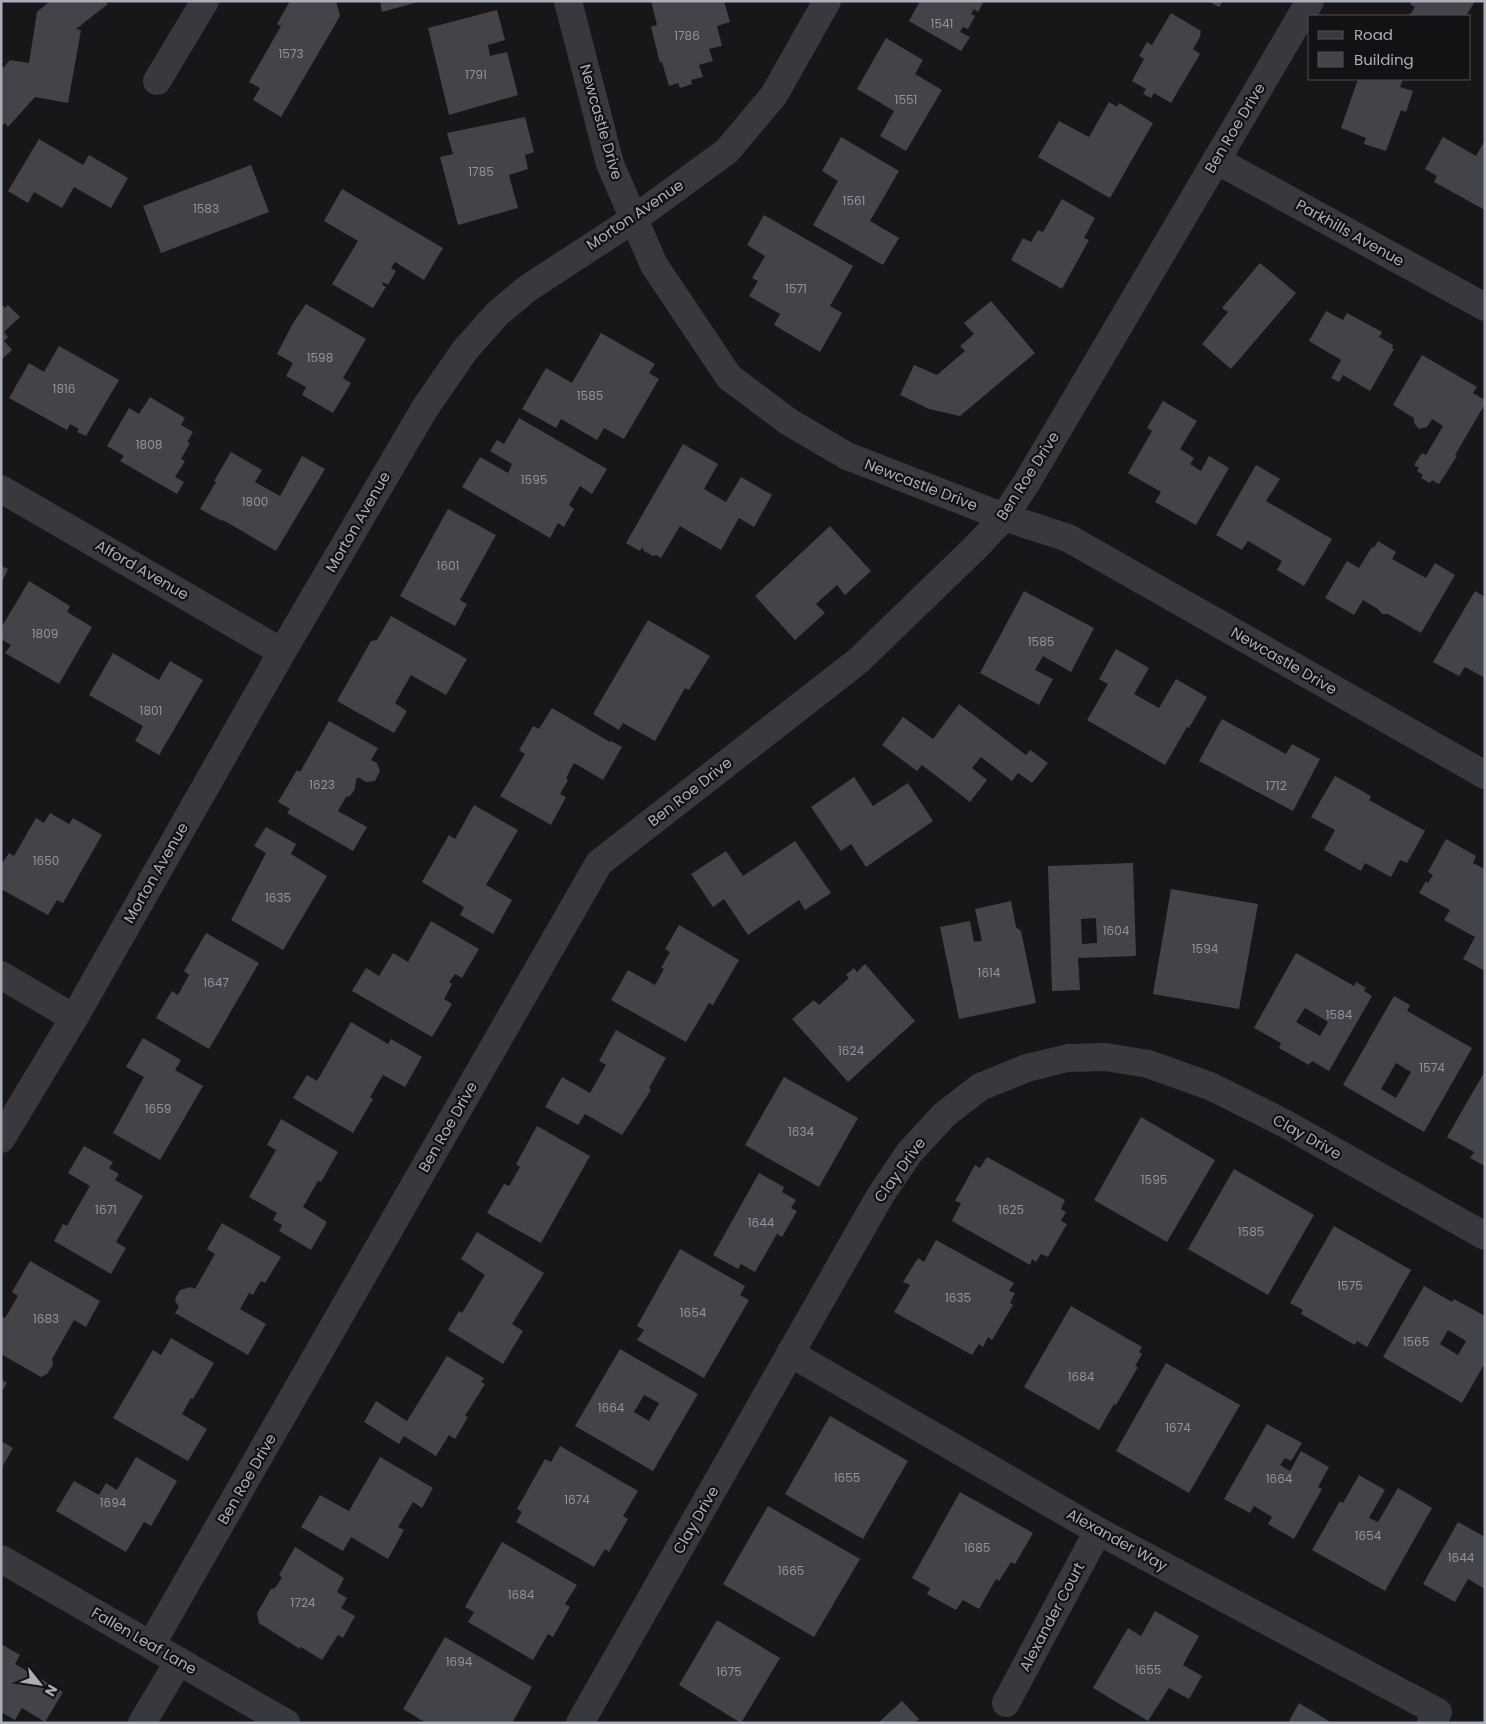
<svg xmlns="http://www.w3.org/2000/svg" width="1486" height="1724" font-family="Poppins,sans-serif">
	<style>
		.building { fill: #434449; fill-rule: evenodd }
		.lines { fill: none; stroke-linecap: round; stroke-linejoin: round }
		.minor { stroke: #38393e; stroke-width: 28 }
		.labels { text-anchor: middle; stroke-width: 4.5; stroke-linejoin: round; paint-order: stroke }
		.number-label { font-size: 12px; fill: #90949d }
		.street-label { font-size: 15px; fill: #a9aeb9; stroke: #121214 }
	</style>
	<rect width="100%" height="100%" fill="#171719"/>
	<!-- building -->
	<g class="building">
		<polygon points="50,1 105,1 108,4 76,29 81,30 68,103 35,97 8,127 5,123 1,127 1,70 10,60 29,63 37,12"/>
		<polygon points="290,1 336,1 340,16 281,117 253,100 260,88 249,82 281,26 277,24"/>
		<polygon points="380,1 418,1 418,2 382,12"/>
		<polygon points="651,1 724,1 730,22 717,26 722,46 709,49 713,61 699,65 703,77 691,80 692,84 680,88 678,83 669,86 662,62 660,63 651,27 657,25"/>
		<polygon points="920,1 984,1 978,12 974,9 971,14 975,16 968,29 963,27 960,32 970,37 961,51 909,21"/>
		<polygon points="1208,1 1223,1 1219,7"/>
		<polygon points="1411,1 1475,1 1466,16 1409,16 1415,7 1410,4"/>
		<polygon points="497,10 505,40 488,45 490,56 507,52 518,95 449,115 428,28"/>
		<polygon points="1171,13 1201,31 1200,34 1201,35 1193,49 1200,54 1171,103 1154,93 1151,98 1143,94 1146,89 1132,81 1144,59 1139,56 1147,42 1152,45"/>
		<polygon points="886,38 923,60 915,74 942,90 906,151 880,136 894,111 857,89"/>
		<polygon points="1358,79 1365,80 1366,79 1403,79 1400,87 1413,91 1406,112 1401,110 1386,151 1364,144 1366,138 1341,128"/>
		<polygon points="1109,102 1117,107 1119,103 1153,123 1110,198 1038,157 1059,121 1089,137"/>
		<polygon points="525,117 534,152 525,155 528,169 509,175 518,208 458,225 440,157 453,154 447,133"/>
		<polygon points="841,137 899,171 870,221 899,238 883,265 813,225 838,181 822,171"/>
		<polygon points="1443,137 1476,156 1485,140 1485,210 1434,182 1437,176 1425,169"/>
		<polygon points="39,139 83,165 89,155 128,178 111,208 74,187 62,208 34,192 28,203 8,191"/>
		<polygon points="251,165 269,212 161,253 143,206"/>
		<polygon points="342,189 443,248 424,280 395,262 391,268 396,271 388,285 383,282 382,284 386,287 373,308 332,284 358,241 324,221"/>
		<polygon points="1062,199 1095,218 1084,238 1089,240 1062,289 1011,260 1023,238 1031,242 1038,230 1043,232"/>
		<polygon points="764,215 853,266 830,306 842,313 820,352 774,325 780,314 749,296 758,281 752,278 765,256 747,245"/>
		<polygon points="1260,263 1296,293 1231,369 1202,344 1228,312 1222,308"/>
		<polygon points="991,301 1035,353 960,416 929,409 900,395 914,365 937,375 965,351 960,346 974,334 964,323"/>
		<polygon points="1,304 5,308 8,305 20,317 4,332 8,337 4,341 12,350 1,360"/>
		<polygon points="306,304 366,339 343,378 351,383 333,413 302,395 306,387 286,376 293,363 277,354 293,323"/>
		<polygon points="1326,311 1343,320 1347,313 1382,332 1379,337 1393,345 1392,348 1394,349 1370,391 1343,375 1339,382 1331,378 1341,360 1309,341"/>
		<polygon points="601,333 655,364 649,373 659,379 624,439 604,428 597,440 561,419 556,428 522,409 546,368 572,383"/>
		<polygon points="59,346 119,380 86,436 77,432 79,429 70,424 67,430 9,398 29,363 44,372"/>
		<polygon points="1422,355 1477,387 1473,393 1485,400 1485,404 1455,455 1457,456 1439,484 1432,480 1430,483 1421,478 1423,475 1417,471 1419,468 1414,465 1422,453 1426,455 1443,426 1432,419 1427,427 1419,429 1414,423 1414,418 1393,405"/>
		<polygon points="150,397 185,418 181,425 193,432 187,442 190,443 181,459 185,461 175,477 184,482 177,494 120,461 124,456 107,446 129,408 139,414"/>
		<polygon points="1163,401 1197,421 1180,449 1194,458 1190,464 1201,471 1209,456 1229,468 1196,525 1155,502 1161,492 1128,473 1152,431 1147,428"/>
		<polygon points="519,418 607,469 592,494 580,486 569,505 574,509 564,527 558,523 550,538 462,487 480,457 508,473 512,464 490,451 497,440 504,444"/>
		<polygon points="683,444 718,464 704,489 726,502 741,477 772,495 754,527 739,518 721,550 680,526 661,558 656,555 653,556 644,551 642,547 640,551 626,543"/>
		<polygon points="231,452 262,470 255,482 280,496 302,456 325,469 276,551 223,520 222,521 200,509 216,482 214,481"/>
		<polygon points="1256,465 1280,479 1266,501 1332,539 1304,586 1277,570 1282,561 1248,541 1242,550 1216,535"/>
		<polygon points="448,509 496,535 460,600 467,604 455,626 400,596"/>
		<polygon points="830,526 871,571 845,595 837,585 816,604 825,613 795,640 755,596"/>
		<polygon points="1378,541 1396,552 1392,559 1426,578 1435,563 1455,575 1421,633 1388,614 1382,614 1378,609 1363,600 1354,615 1325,598 1347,561 1359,568 1372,547 1374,548"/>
		<polygon points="1,566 8,569 1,584"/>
		<polygon points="29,581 70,606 67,612 92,627 59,684 5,653 11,645 1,639 1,628"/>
		<polygon points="1024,591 1094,628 1071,672 1043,656 1035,670 1053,679 1039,705 980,673"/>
		<polygon points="1475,591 1485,597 1485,678 1465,667 1459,676 1433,662"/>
		<polygon points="391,616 467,659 446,695 411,675 395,703 407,711 394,733 337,701 371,641 377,640"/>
		<polygon points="648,620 710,656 689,690 685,688 655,741 623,723 619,730 593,714"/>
		<polygon points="1116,649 1149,668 1134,694 1159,708 1176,679 1207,697 1189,728 1187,727 1165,765 1087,720 1108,684 1099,679"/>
		<polygon points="113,653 159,680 170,661 203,680 159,755 135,741 143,726 89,695"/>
		<polygon points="959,704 1026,755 1030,750 1048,763 1032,783 1018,773 1012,781 981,757 972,768 987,780 970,802 922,765 917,771 882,745 903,717 933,739"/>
		<polygon points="552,708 610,742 611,741 622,747 603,780 574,763 566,778 568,780 560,794 566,797 551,825 500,796 525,754 519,750 533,726 539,729"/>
		<polygon points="1222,719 1286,754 1292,744 1320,759 1293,811 1199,761"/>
		<polygon points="329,721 378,748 371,760 377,763 380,771 375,781 366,782 358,777 356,780 355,789 350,796 346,797 338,811 367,827 353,851 287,813 290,809 278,802 297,770 300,772"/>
		<polygon points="1335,776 1371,796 1369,800 1425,831 1407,863 1400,860 1391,877 1365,863 1361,871 1324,850 1335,830 1311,817"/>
		<polygon points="854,777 873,806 908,783 933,821 866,867 851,844 841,851 811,807"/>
		<polygon points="474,805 518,830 486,885 512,900 493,934 460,915 464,907 422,882 449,835 455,839"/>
		<polygon points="50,813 69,824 73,818 102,835 63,903 57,900 48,915 1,889 1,865 9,853 14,856 36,818 44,823"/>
		<polygon points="266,827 296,844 291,854 327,876 283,950 231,920 266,853 254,846"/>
		<polygon points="1446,839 1476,856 1473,863 1485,869 1485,971 1463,959 1475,937 1444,920 1450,910 1419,893 1426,881 1428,883 1433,875 1428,872"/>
		<polygon points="795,841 831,893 805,910 799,900 748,935 724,899 713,907 691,874 726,851 743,876"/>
		<path d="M1133 863 1136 956 1078 958 1080 990 1052 991 1048 866ZM1096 918 1097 943 1082 944 1081 919Z"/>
		<polygon points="1171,889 1258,904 1239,1009 1153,994"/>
		<polygon points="1011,901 1016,927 1021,931 1036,1003 959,1019 940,927 970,921 974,942 982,941 975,909"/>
		<polygon points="431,921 479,949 462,978 455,974 449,982 452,984 444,999 452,1004 432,1037 352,991 366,968 379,976 393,953 408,962"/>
		<polygon points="679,925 739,960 713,1005 709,1003 686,1042 611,1000 628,970 655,985 664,969 661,968 670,952 665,949"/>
		<polygon points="206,933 259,963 209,1049 156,1018 172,991 178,995 189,975 184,971"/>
		<path d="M1296 953 1354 986 1356 982 1366 988 1364 991 1372 996 1329 1071 1312 1061 1309 1065 1279 1048 1281 1043 1254 1028ZM1305 1008 1328 1022 1320 1036 1296 1022Z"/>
		<polygon points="865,964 915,1021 848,1082 792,1019 814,1000 819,1005 849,978 846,975 854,968 857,972"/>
		<path d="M1394 996 1410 1005 1407 1011 1472 1048 1424 1132 1343 1085ZM1396 1063 1411 1072 1396 1098 1381 1089Z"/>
		<polygon points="351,1022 388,1044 391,1039 422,1057 405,1087 383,1075 370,1097 373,1099 353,1133 293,1098 307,1075 317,1081"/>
		<polygon points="616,1030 666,1058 649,1088 651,1090 622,1135 585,1114 578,1125 545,1107 562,1077 590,1093 606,1065 599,1061"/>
		<polygon points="143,1038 181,1060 175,1070 203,1086 160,1160 113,1133 144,1077 126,1067"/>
		<polygon points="1485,1071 1485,1166 1470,1158 1474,1152 1447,1137"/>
		<polygon points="784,1077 858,1118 819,1187 745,1145"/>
		<polygon points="1141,1117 1215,1160 1167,1242 1094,1200"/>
		<polygon points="281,1119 338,1152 321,1182 318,1181 303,1207 327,1222 311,1250 279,1231 282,1225 273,1220 277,1213 249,1197 276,1150 267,1145"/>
		<polygon points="537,1126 590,1156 541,1243 487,1213 504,1184 509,1186 520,1167 516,1164"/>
		<polygon points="84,1146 113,1162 109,1168 119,1174 115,1180 143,1196 116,1242 126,1248 111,1274 54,1241 63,1224 67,1226 90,1186 68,1173"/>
		<polygon points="987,1157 1065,1200 1061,1209 1066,1212 1061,1221 1067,1224 1048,1257 1041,1254 1036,1262 1032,1259 1030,1265 952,1221 961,1203 955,1201 975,1165 980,1168"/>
		<polygon points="1234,1169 1314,1215 1268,1295 1188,1249"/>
		<polygon points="759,1173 784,1187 782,1192 796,1200 791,1208 797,1211 782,1237 777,1234 755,1272 741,1264 738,1269 713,1255"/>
		<polygon points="222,1223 281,1257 265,1283 261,1281 253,1295 249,1293 240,1309 266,1324 248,1355 175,1313 179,1307 175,1301 176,1297 180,1290 191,1287 195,1289 215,1254 207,1249"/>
		<polygon points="1334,1226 1411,1270 1367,1347 1357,1341 1355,1345 1301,1314 1303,1310 1290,1303"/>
		<polygon points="477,1232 544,1273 512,1324 523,1331 503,1364 448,1330 459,1311 462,1313 485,1275 461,1259"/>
		<polygon points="936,1240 1014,1283 1009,1291 1015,1293 1010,1303 1013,1305 992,1340 988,1337 983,1347 979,1344 972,1355 894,1312 910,1285 903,1282 918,1258 924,1262"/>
		<polygon points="680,1249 745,1286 740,1295 749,1300 704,1378 637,1340 644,1330 637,1326"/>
		<polygon points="30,1261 100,1301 86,1327 74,1320 52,1359 53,1365 47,1374 41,1377 1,1354 1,1316 5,1318 18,1296 12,1292"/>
		<path d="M1424 1286 1452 1302 1454 1299 1485 1316V1363L1462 1403 1383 1357ZM1448 1330 1466 1341 1458 1355 1440 1344Z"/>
		<polygon points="1071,1306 1142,1347 1139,1352 1142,1354 1135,1366 1138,1367 1116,1405 1114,1404 1099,1430 1024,1387"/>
		<polygon points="171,1338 214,1363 193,1399 191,1398 182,1414 207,1429 188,1461 113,1418 153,1350 161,1355"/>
		<path d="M620 1349 698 1394 653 1471 575 1426ZM644 1395 659 1403 649 1421 634 1412Z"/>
		<polygon points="447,1356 484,1378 481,1382 485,1384 465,1416 468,1417 455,1439 449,1435 436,1456 404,1436 399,1444 364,1422 376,1401 407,1421"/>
		<polygon points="1166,1363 1240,1405 1189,1493 1116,1451"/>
		<polygon points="1,1379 7,1383 1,1393"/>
		<polygon points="830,1416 908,1461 863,1539 785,1494"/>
		<polygon points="1267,1424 1302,1443 1291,1461 1285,1458 1280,1465 1290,1471 1301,1451 1329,1467 1318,1487 1322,1489 1294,1539 1268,1524 1272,1517 1254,1506 1250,1513 1224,1499"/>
		<polygon points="1,1441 13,1448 1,1469"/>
		<polygon points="560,1446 638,1491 623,1516 628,1519 609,1552 605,1549 594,1567 516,1522 522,1512 517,1509 545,1459 551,1462"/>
		<polygon points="136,1457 177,1481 151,1526 144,1522 126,1552 56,1511 74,1481 99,1495 106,1483 117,1490"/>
		<polygon points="380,1457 433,1488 422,1508 413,1502 398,1527 404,1530 388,1559 351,1537 343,1551 301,1527 320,1495 349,1511"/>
		<polygon points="1359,1475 1385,1490 1369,1518 1378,1522 1398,1488 1432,1508 1385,1591 1312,1550 1340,1501 1343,1503"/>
		<polygon points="960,1492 1033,1533 1015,1564 1011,1562 999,1581 996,1579 979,1609 963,1600 956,1610 927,1594 930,1588 912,1578"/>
		<polygon points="768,1506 860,1559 814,1637 723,1584"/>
		<polygon points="1458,1522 1485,1537 1485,1589 1468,1579 1455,1602 1423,1584"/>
		<polygon points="502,1542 577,1585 565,1604 570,1607 553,1637 548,1634 533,1660 468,1622 474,1612 465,1607"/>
		<polygon points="295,1547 344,1578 337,1592 347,1598 341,1608 355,1616 343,1638 338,1635 322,1660 301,1647 300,1649 259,1623 257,1613 271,1589 275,1588 282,1578 279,1575"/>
		<polygon points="1155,1611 1199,1636 1183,1665 1202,1676 1189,1699 1169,1688 1148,1721 1093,1688 1128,1628 1141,1636"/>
		<polygon points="717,1620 780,1658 741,1723 679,1685"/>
		<polygon points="445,1637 532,1687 512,1723 426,1723 403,1709"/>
		<polygon points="1,1644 20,1655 15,1664 63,1692 45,1722 22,1708 15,1720 1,1712"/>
		<polygon points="902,1701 919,1719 915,1723 878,1723"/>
		<polygon points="1299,1703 1332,1723 1288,1723"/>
	</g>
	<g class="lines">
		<!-- minor -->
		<g class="minor">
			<polyline points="568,1 610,164 654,265 729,377 789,422 847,456 1004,517 1068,538 1485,775"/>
			<polyline points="157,81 205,1"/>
			<polyline points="1216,160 1485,307"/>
			<polyline points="1,489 282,652"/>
			<polyline points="1,975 74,1018"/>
			<polyline points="1,1139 74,1018 282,652 425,408 465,350 498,313 528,288 634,219 727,151 774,95 827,1"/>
			<polyline points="790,1353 1098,1531 1438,1712 1431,1723"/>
			<polyline points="1,1559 286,1723"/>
			<polyline points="151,1645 599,863 858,661 977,546 1004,517 1027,482 1310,1"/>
			<polyline points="1006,1703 1098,1531"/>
			<polyline points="142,1723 179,1661"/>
			<polyline points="580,1723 880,1196 909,1153 944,1115 980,1087 1027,1068 1068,1058 1106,1057 1148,1064 1210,1086 1284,1123 1485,1236"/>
		</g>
	</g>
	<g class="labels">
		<!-- number labels -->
		<g class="number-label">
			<text x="942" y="28">1541</text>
			<text x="687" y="40">1786</text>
			<text x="291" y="58">1573</text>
			<text x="476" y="79">1791</text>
			<text x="906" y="104">1551</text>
			<text x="481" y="176">1785</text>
			<text x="854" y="205">1561</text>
			<text x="206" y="213">1583</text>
			<text x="796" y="293">1571</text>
			<text x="320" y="362">1598</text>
			<text x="64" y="393">1816</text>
			<text x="590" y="400">1585</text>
			<text x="149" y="449">1808</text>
			<text x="534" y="484">1595</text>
			<text x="255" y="506">1800</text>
			<text x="448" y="570">1601</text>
			<text x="45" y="638">1809</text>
			<text x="1041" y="646">1585</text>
			<text x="151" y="715">1801</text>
			<text x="322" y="789">1623</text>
			<text x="1276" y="790">1712</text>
			<text x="46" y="865">1650</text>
			<text x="278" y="902">1635</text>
			<text x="1116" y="935">1604</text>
			<text x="1205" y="953">1594</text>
			<text x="989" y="977">1614</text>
			<text x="216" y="987">1647</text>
			<text x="1339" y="1019">1584</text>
			<text x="851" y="1055">1624</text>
			<text x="1432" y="1072">1574</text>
			<text x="158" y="1113">1659</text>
			<text x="801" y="1136">1634</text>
			<text x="1154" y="1184">1595</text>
			<text x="106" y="1214">1671</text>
			<text x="1011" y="1214">1625</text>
			<text x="761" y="1227">1644</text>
			<text x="1251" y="1236">1585</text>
			<text x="1350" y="1290">1575</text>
			<text x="958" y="1302">1635</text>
			<text x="693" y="1317">1654</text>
			<text x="46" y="1323">1683</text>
			<text x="1416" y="1346">1565</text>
			<text x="1081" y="1381">1684</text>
			<text x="611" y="1412">1664</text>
			<text x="1178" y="1432">1674</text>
			<text x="847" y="1482">1655</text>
			<text x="1279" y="1483">1664</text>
			<text x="577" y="1504">1674</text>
			<text x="113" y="1507">1694</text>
			<text x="1368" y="1540">1654</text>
			<text x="977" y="1552">1685</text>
			<text x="1461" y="1562">1644</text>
			<text x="791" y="1575">1665</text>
			<text x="521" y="1599">1684</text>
			<text x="303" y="1607">1724</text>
			<text x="459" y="1666">1694</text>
			<text x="1148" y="1674">1655</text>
			<text x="729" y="1676">1675</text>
		</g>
		<!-- street labels -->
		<g class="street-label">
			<text transform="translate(601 122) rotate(74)" y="5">Newcastle Drive</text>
			<text transform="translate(1235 128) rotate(-59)" y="5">Ben Roe Drive</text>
			<text transform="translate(635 215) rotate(-34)" y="5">Morton Avenue</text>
			<text transform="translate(1350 233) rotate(29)" y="5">Parkhills Avenue</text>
			<text transform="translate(1028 476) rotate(-57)" y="5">Ben Roe Drive</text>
			<text transform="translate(921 485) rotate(21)" y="5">Newcastle Drive</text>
			<text transform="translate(358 522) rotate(-60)" y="5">Morton Avenue</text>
			<text transform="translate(142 570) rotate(30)" y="5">Alford Avenue</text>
			<text transform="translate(1284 661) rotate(30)" y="5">Newcastle Drive</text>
			<text transform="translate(690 792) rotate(-38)" y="5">Ben Roe Drive</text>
			<text transform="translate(156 873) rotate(-60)" y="5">Morton Avenue</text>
			<text transform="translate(448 1127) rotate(-60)" y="5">Ben Roe Drive</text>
			<text transform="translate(1307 1137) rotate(29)" y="5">Clay Drive</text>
			<text transform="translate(900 1170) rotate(-54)" y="5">Clay Drive</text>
			<text transform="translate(247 1479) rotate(-60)" y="5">Ben Roe Drive</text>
			<text transform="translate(696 1520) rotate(-60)" y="5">Clay Drive</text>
			<text transform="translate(1117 1540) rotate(29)" y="5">Alexander Way</text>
			<text transform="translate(1052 1617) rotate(-62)" y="5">Alexander Court</text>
			<text transform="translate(144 1641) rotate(30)" y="5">Fallen Leaf Lane</text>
		</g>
	</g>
	<!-- border -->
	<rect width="1486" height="1724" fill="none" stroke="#a9aeb9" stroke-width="5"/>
	<!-- legend -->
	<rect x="1308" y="15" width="162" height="65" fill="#121214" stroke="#4e5056"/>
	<rect x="1318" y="31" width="25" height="8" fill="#38393e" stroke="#4e5056"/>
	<text x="1354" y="40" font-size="15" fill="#a9aeb9">Road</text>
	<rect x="1318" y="52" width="25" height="15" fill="#434449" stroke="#4e5056"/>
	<text x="1354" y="65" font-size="15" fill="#a9aeb9">Building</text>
	<!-- north arrow -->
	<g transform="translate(40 1684) rotate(120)" stroke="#121214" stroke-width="4" paint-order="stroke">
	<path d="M0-4L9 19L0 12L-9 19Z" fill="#a9aeb9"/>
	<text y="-8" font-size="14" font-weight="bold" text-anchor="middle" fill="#a9aeb9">N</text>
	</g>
</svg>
